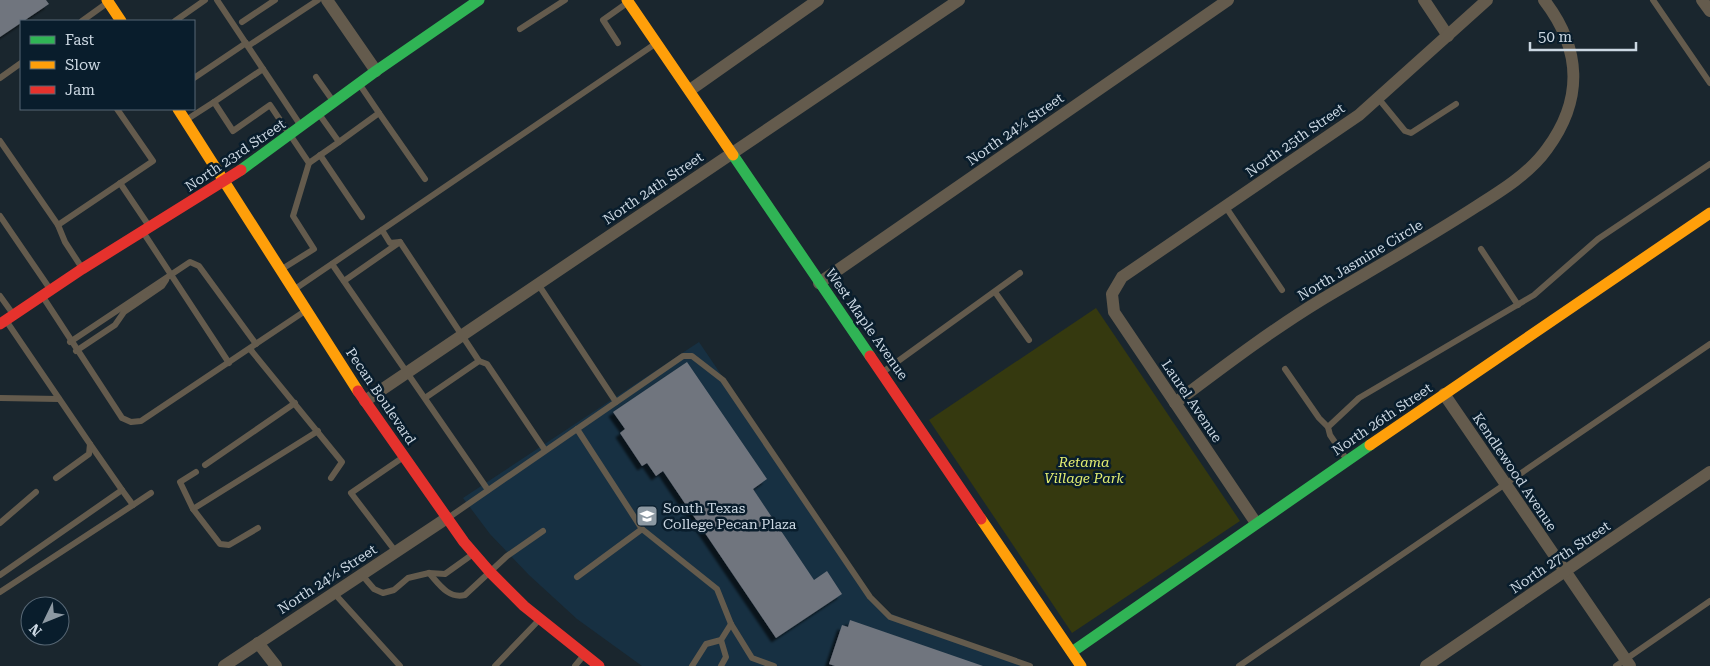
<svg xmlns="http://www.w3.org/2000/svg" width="1710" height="666" font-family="'Roboto Serif',serif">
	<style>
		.built { fill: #173042 }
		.green { fill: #35390f }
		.building { fill: #70757e; filter: url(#shadow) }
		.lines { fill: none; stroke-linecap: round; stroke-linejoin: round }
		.lane { stroke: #645b4d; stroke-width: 6 }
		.street { stroke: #645b4d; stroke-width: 12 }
		.fast { stroke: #30b455; stroke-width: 11 }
		.slow { stroke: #ff9f0a; stroke-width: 11 }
		.jam { stroke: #e5322d; stroke-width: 11 }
		.labels { text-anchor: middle; stroke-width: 5; stroke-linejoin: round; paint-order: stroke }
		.street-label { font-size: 14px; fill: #cbd7e2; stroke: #091d2c }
		.park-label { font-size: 14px; font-style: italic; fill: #e3ee71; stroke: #091d2c }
		.poi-label { font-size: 14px; fill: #cbd7e2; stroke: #091d2c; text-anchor: start }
	</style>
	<defs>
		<filter id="shadow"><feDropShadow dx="-4.5" dy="4.5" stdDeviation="1" flood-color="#0009"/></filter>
	</defs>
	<rect width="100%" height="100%" fill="#1a262e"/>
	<!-- built -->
	<polygon class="built" points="699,342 871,596 886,612 1034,666 642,666 577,619 529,575 490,534 463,498"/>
	<!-- green -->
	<polygon class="green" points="1096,308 1240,521 1072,633 929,420"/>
	<!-- building -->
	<g class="building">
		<polygon points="0,0 46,0 49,4 0,37"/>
		<polygon points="687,362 767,479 753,489 814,580 827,571 842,594 776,638 663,471 656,476 647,463 642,466 620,433 625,429 613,412"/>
		<polygon points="850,620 983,666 835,666 829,664 842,625 848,627"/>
	</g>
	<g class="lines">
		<!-- lane -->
		<g class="lane">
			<polyline points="217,0 301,126"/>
			<polyline points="1653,0 1710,83"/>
			<polyline points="82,21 107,3"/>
			<polyline points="175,21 205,0"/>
			<polyline points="242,22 275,0"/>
			<polyline points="520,29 565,0"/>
			<polyline points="618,43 603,20 627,3"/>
			<polyline points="248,46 318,0"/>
			<polyline points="316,77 333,101"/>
			<polyline points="0,78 21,63"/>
			<polyline points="194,78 246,43"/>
			<polyline points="1378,98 1405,131 1411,133 1456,104"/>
			<polyline points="214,102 263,69"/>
			<polyline points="379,113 425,179"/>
			<polyline points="319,114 339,142 379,113 360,85"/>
			<polyline points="186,120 214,102 233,131 270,105 309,163 293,216 314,249 282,269"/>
			<polyline points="0,141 58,225 65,242 82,268"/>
			<polyline points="320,155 362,217"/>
			<polyline points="309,163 339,142"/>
			<polyline points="120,183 149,226"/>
			<polyline points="1225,206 1282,290"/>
			<polyline points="0,216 50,289"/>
			<polyline points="58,225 153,161 117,109"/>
			<polyline points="382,230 390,243 400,242 479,361 487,364 545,450"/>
			<polyline points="143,232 229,363"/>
			<polyline points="1481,249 1518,305"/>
			<polyline points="332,264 488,490"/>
			<polyline points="344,281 400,242"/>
			<polyline points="538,284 616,402"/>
			<polyline points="295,289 655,44"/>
			<polyline points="995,292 1029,340"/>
			<polyline points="0,296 13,314"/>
			<polyline points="43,297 122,418 131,422 141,421 305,311"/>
			<polyline points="7,322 90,444 89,454 56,478"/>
			<polyline points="70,342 190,262 199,266 256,344"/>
			<polyline points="250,349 342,462 331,478"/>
			<polyline points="76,351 115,325 124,312 162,286 166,280"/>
			<polyline points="1285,369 1319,418 1328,427"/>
			<polyline points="883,372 1020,273"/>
			<polyline points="0,398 59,399"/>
			<polyline points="425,398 479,361"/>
			<polyline points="577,429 683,356 692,356 723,380 870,597 890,617 1030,666"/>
			<polyline points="1347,460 1330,435 1328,427 1359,398 1534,295 1598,239 1710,164"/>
			<polyline points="205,465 295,403"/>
			<polyline points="196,472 180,482 193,509 220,544 229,545 258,528"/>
			<polyline points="133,505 151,493"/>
			<polyline points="193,509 318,431"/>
			<polyline points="448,518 577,429 642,529 717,589 731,624 752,658 774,666"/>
			<polyline points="0,523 36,492"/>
			<polyline points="396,552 351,493 402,458"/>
			<path d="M429 573C439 584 448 599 465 595L507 556 543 531"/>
			<polyline points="0,575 122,490 90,444"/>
			<polyline points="362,575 374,589 383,593 394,590 408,578 429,573 445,574 473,554"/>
			<polyline points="577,577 642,529"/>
			<polyline points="0,592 133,505 122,490"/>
			<polyline points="334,593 400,666"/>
			<polyline points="721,640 726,657 721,666"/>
			<polyline points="495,666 539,620"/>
			<polyline points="575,666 584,655"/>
			<polyline points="692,666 706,644 721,640 731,624"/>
			<polyline points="1239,666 1710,344"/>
			<polyline points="1616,666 1710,601"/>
		</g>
		<!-- street -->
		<g class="street">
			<polyline points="327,0 376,71"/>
			<polyline points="1424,0 1448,36"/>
			<polyline points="1702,0 1710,11"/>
			<polyline points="690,90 818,0"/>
			<polyline points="819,283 1228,0"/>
			<polyline points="1444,394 1630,666"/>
			<polyline points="365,401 959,0"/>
			<path d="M1175 403C1223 367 1270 331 1321 300 1373 269 1426 239 1477 206 1501 191 1530 173 1547 149 1584 99 1581 48 1544 0"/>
			<polyline points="1256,523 1114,312 1112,294 1122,277 1359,115 1487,0"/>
			<polyline points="258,643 276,666"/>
			<polyline points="224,666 447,518"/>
			<polyline points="1426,666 1710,472"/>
		</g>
		<!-- fast -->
		<g class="fast">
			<polyline points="733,155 870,356"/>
			<polyline points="241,170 376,71 479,0"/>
			<polyline points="1072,652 1370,445"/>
		</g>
		<!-- slow -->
		<g class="slow">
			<polyline points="107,0 121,21"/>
			<polyline points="627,0 733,155"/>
			<polyline points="178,109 358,391"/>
			<polyline points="1370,445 1710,213"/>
			<polyline points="981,519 1081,666"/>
		</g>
		<!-- jam -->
		<g class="jam">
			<polyline points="0,324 82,269 241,170"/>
			<polyline points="870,356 981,519"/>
			<polyline points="358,391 464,542 490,572 524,606 599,666"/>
		</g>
	</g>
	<!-- icons -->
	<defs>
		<g id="university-square" transform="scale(1.125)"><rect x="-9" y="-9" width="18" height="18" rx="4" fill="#8d99a3" stroke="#091d2c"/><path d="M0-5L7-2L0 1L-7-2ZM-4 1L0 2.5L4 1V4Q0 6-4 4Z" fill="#fff"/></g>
	</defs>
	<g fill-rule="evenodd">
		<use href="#university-square" x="647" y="516"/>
	</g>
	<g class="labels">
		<!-- street labels -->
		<g class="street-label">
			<text transform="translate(1015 129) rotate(-35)" y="5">North 24½ Street</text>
			<text transform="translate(1295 140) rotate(-35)" y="5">North 25th Street</text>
			<text transform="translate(235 155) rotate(-34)" y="5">North 23rd Street</text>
			<text transform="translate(653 188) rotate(-34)" y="5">North 24th Street</text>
			<text transform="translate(1360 260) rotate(-31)" y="5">North Jasmine Circle</text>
			<text transform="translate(867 324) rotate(55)" y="5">West Maple Avenue</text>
			<text transform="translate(381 396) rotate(56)" y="5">Pecan Boulevard</text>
			<text transform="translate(1192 401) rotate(56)" y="5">Laurel Avenue</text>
			<text transform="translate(1382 419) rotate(-34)" y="5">North 26th Street</text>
			<text transform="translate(1515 472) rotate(56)" y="5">Kendlewood Avenue</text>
			<text transform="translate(1560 557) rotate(-34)" y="5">North 27th Street</text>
			<text transform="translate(327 579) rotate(-33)" y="5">North 24½ Street</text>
		</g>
		<!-- park labels -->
		<g class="park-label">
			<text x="1084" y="467">Retama<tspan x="1084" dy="16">Village Park</tspan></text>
		</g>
		<!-- poi labels -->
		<g class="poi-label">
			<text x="663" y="513">South Texas<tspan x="663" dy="16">College Pecan Plaza</tspan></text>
		</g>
	</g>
	<!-- legend -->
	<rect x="20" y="20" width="175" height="90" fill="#091d2c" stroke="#576775"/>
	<rect x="30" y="36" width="25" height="8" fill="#30b455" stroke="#576775"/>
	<text x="65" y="45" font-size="15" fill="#cbd7e2">Fast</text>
	<rect x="30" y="61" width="25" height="8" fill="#ff9f0a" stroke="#576775"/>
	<text x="65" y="70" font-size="15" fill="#cbd7e2">Slow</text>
	<rect x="30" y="86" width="25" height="8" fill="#e5322d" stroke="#576775"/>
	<text x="65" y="95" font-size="15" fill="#cbd7e2">Jam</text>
	<!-- north arrow -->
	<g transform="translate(45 621) rotate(227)"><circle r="24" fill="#091d2c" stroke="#576775"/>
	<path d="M0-4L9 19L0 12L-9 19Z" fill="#8d99a3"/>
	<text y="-8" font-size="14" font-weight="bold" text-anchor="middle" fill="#cbd7e2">N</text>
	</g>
	<!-- scale -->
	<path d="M1530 42v8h106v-8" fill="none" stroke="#cbd7e2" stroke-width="2.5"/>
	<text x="1538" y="42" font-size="15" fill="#cbd7e2" stroke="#091d2c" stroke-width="4" paint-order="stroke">50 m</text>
</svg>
